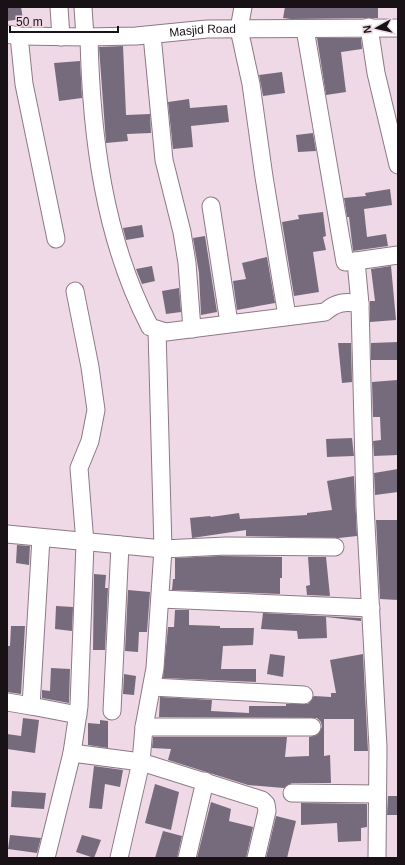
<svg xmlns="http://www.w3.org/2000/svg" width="405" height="865" font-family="Helvetica,sans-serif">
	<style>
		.building { fill: #766b7d }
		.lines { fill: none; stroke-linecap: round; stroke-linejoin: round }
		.street-casing { stroke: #8d7985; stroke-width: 19 }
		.street { stroke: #fff; stroke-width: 17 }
		.labels { text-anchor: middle; stroke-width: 3.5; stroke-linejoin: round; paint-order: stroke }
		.street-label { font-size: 12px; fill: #181116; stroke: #efd9e6 }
	</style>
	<rect width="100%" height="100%" fill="#efd9e6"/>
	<!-- building -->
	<g class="building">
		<polygon points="7,7 21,7 23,19 7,21"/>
		<polygon points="285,7 378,7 378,18 291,19 283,18"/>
		<polygon points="317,38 361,38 362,49 341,52 346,92 326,95"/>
		<polygon points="123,46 126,115 150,114 151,133 127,134 128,141 106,143 99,47"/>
		<polygon points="80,61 82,98 59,101 54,63"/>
		<polygon points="282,72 285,93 263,96 259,75"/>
		<polygon points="189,99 190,108 227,105 229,122 191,126 193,147 173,149 168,102"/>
		<polygon points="313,133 316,151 298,152 296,135"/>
		<polygon points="390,189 392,205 364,209 367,237 386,234 388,246 353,251 349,217 347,217 344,198 366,196 365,193"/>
		<polygon points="323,212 326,236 323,237 326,250 313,252 319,292 294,296 282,222 299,219 298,215"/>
		<polygon points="142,225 144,237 126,240 123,228"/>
		<polygon points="205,236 217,312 201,315 199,273 193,238"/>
		<polygon points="267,257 275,303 237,310 233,281 246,279 242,263"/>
		<polygon points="152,266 155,281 142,284 136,269"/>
		<polygon points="391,266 396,320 370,322 370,301 375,301 371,269"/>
		<polygon points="179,288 181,312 166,314 162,291"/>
		<polygon points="398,342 398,360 371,360 371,343"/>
		<polygon points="338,343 351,343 352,382 342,383"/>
		<polygon points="397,380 398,455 374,456 373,441 381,440 380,417 373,417 372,382"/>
		<polygon points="352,438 354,456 327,457 326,439"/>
		<polygon points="398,469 398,492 375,495 374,473"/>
		<polygon points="354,476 357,536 339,538 246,536 246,530 192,538 190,518 210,516 211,517 239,513 240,519 307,515 307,513 332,510 327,481"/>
		<polygon points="376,520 398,520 398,600 380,599"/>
		<polygon points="17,545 30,546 29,565 16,563"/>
		<polygon points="219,556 282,557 282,578 280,578 280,594 172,590 173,579 175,579 175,558"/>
		<polygon points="308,557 326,557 330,596 307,595 306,586 310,585"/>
		<polygon points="94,574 106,575 105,588 108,588 105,650 93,650"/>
		<polygon points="128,590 150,592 147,632 139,632 138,652 125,651"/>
		<polygon points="56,606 73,607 72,631 55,629"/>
		<polygon points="175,610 189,610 189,625 220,626 220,628 254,628 253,645 223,646 221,669 256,669 256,682 163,678 168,627 174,627"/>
		<polygon points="263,613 361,618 361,621 326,617 327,638 298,639 297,631 261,629"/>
		<polygon points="11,626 25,626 21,694 7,692 7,646 10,646"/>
		<polygon points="270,654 285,656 283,677 267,674"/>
		<polygon points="363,654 368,751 354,751 354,719 324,719 324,756 330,755 331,783 292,783 284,788 248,785 168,760 171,749 152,748 153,737 287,737 285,757 309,756 309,737 317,735 322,727 321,722 317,718 159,717 160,697 212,700 211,711 249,713 249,706 286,706 286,704 308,704 314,696 331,697 331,693 336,693 330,660"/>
		<polygon points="51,668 70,669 69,703 42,698 42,690 50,691"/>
		<polygon points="124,674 136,676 134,695 123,694"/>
		<polygon points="23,718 39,720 35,753 7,749 7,734 21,736"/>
		<polygon points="100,720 108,721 108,748 88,745 88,723 100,724"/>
		<polygon points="94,766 123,770 120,787 105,784 102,809 89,808"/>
		<polygon points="155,784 179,792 171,830 145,823"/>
		<polygon points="12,791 46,793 44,809 11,807"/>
		<polygon points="388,796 398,796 398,815 387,815"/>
		<polygon points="211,802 231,809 229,821 253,827 246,858 197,858"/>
		<polygon points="301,803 367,804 367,827 361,828 361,841 338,842 337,823 301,825"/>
		<polygon points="276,816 296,821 287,858 266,858"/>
		<polygon points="163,831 182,836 177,858 155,858"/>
		<polygon points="10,835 41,838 37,853 8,849"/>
		<polygon points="82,835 101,840 94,858 76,852"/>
	</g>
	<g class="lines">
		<!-- street casing -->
		<g class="street-casing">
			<g id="street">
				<polyline points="59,7 61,37"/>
				<polyline points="83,7 85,37"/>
				<polyline points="243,7 239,29 251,84 264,177 287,316"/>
				<polyline points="369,27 376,73 398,165"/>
				<polyline points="305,29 345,262 356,261"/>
				<path id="s1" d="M7 34 19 36 85 37 136 36 207 29 398 28"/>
				<polyline points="152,35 164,160 182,232 187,263 192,329"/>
				<polyline points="19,36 24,84 56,239"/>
				<path d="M89 37C91 135 104 239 150 327L166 332 325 312C336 302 346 301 360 304L365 506 378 747 377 858"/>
				<polyline points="211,206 229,323"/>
				<polyline points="360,304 356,261 398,255"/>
				<polyline points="7,534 163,549 226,546 335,547"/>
				<polyline points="41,538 31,706 78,715"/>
				<polyline points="160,599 371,608"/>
				<polyline points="152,687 304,695"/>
				<polyline points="7,702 31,706"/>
				<polyline points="112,711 120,545"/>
				<polyline points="144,727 312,727"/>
				<polyline points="72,753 141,762 262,800 266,804 267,811 256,858"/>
				<polyline points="292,793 377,794"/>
				<polyline points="46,858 72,753 79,706 85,543 79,468 90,441 96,410 90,367 75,291"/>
				<polyline points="119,858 141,762 144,727 155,668 163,549 157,330"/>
				<polyline points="187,858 205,781"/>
			</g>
		</g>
		<!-- street -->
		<use href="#street" class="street"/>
	</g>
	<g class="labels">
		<!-- street labels -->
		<g class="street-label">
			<text dy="4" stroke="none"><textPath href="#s1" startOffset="196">Masjid Road</textPath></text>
		</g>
	</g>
	<!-- border -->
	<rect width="405" height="865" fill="none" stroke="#181116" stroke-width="16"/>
	<!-- north arrow -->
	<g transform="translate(377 28) rotate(262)" stroke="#efd9e6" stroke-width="3" paint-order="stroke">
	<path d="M0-3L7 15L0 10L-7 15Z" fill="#181116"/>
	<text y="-6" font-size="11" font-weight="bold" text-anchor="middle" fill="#181116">N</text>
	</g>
	<!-- scale -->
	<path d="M10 26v6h108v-6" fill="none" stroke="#181116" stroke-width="2"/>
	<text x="16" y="26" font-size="12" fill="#181116" stroke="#efd9e6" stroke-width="3" paint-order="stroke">50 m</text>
</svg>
